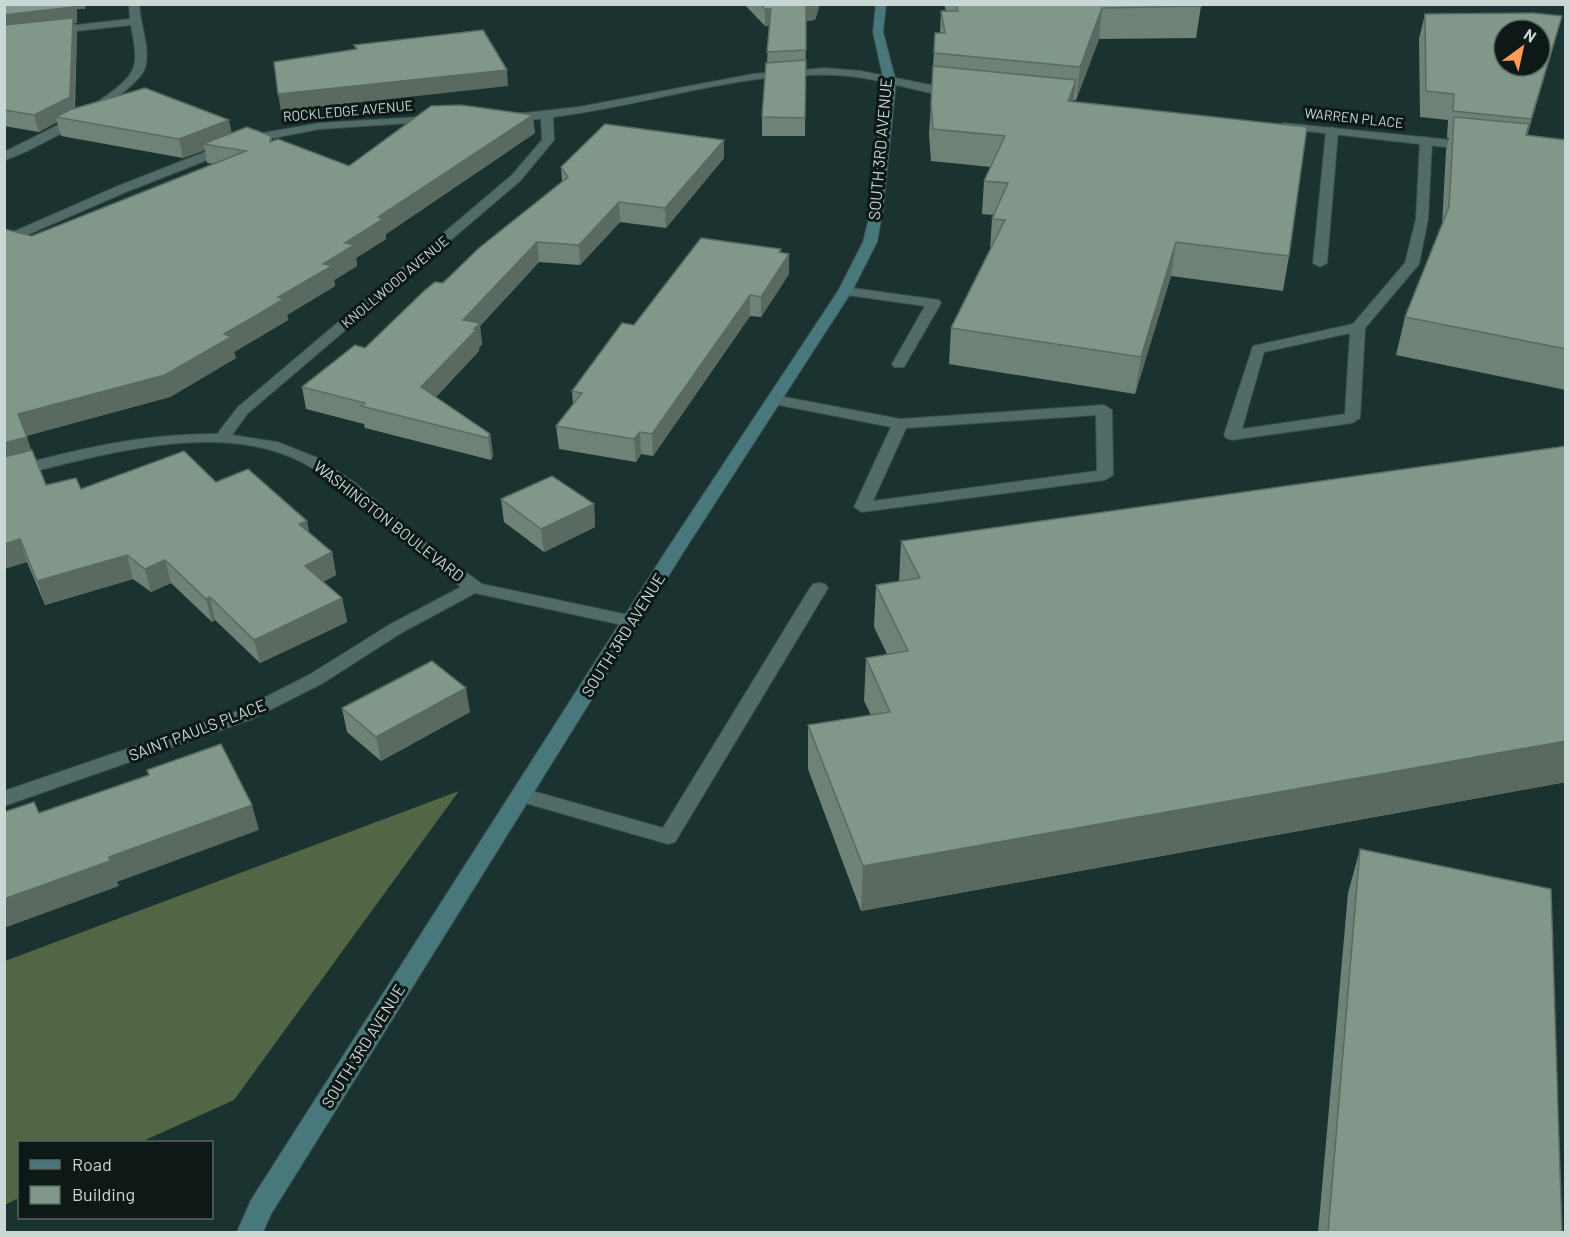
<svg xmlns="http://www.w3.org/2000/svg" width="1570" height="1237" font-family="Barlow,sans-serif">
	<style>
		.forest { fill: #526545 }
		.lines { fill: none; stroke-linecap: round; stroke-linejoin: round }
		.lane-casing { stroke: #3a4f4d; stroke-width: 2 }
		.street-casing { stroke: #3a4f4d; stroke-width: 2 }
		.secondary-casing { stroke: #3a4f4d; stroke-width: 2 }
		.lane { fill: #516b68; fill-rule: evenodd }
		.street { fill: #516b68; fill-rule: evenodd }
		.secondary { fill: #48787c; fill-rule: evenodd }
		.wall { fill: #6f8277 }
		.shaded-wall { fill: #5a6a61 }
		.building { fill: #81978a; stroke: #5a6a61; stroke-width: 1.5; fill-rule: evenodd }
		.labels { text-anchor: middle; stroke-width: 6; stroke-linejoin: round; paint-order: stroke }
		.far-street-label { font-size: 14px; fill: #c9d8d5; stroke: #0d1817 }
		.street-label { font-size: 16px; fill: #c9d8d5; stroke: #0d1817 }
	</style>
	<rect width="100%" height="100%" fill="#1a3230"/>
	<!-- forest -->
	<polygon class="forest" points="459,791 234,1100 141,1142 20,1142 19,1198 5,1205 5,961"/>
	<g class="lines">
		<!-- lane casing -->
		<g class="lane-casing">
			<g id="lane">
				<polygon points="1332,127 1338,131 1327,263 1320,267 1313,263 1326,131"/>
				<path d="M1426 137 1432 141 1428 219 1419 264 1365 328 1360 418 1352 423 1232 440 1226 438 1224 435 1253 346 1353 324 1405 263 1416 219 1420 141ZM1350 333 1345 414 1242 429 1264 352Z"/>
				<polygon points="845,287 939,300 941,303 904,367 894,367 892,364 925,306 840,294 838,291"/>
				<path d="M774 395 900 419 1104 405 1112 410 1113 475 1105 480 862 512 854 507 891 427 769 403 766 400ZM1096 415 1097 471 873 501 906 428Z"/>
				<polygon points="819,583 825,584 828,588 675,842 668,844 515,800 512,795 515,790 522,788 663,828 810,588 813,584"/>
			</g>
		</g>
		<!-- street casing -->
		<g class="street-casing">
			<g id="street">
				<path d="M129 4H139C140 24 151 50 145 68 136 94 32 153 4 160V152C34 137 118 98 132 71 139 58 133 39 131 25L4 39V33L130 19Z"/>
				<path d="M825 68 861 71 955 90 961 93 955 96 942 95C906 89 871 76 834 75 739 71 646 106 553 117L554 140 520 181 248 413 232 435 277 442 318 458 355 483 427 544 482 584 638 617 641 621 638 625 632 627 475 593 401 633 323 683 252 719 4 806V791L238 711 309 675 389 625 461 587C433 566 406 544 379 521 356 501 334 480 307 465 221 416 94 457 4 479V469C75 450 144 433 217 434L238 407 512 175 542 140 541 119 509 120 505 119V115L579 107 753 74Z"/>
				<polygon points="436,116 442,119 440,121 320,129 253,142 126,192 4,245 4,236 118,186 246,136 320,123"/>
				<polygon points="1284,123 1471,142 1477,146 1471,150 1280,128 1278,126"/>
			</g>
		</g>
		<!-- secondary casing -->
		<g class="secondary-casing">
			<polygon id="secondary" points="876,4 886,4 883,32 896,82 883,210 877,242 852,291 684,551 271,1214 263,1232 237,1232 251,1200 666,551 838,291 863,242 871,210 884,82 873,32"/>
		</g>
		<!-- lane -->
		<use href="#lane" class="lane"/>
		<!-- street -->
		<use href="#street" class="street"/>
		<!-- secondary -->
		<use href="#secondary" class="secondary"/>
	</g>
	<!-- wall -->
	<g class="wall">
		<polygon points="4,4 85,9 77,9 77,23 74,23 77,33 75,108 232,133 271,136 272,141 349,166 535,133 386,234 386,239 356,258 357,266 334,280 335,286 287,315 288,320 234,352 236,358 170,397 26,436 31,450 46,485 81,489 216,482 307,521 309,532 332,552 336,575 323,582 342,598 347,622 260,663 215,620 212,622 171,583 151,592 133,579 45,605 27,562 4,569 4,229 32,236 214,164 207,163 205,150 183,158 61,136 57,122 39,132 4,126"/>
		<polygon points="744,4 820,4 815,20 806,21 805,136 762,136 762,117 767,63 769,26 765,26"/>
		<polygon points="944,4 1200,4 1201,6 1196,38 1099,39 1076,100 1073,100 1073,101 1289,256 1283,291 1171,276 1135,394 949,364 951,328 990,250 992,219 994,215 982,214 984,181 991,167 931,161 929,135 935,33 940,33 941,11 946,11"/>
		<polygon points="1425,14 1555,41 1527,136 1566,140 1566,390 1396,355 1405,317 1442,226 1446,150 1449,138 1447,138 1448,120 1420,117 1419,39"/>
		<polygon points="724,140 724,158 666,228 620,222 580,265 539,262 480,326 482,344 479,348 479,351 436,397 490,434 493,456 491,460 365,428 364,424 306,409 302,387 365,348 562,181 561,167"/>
		<polygon points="789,274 761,317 750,316 653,456 641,454 636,462 559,449 556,426 573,405 572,391 634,325"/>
		<polygon points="1566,446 1566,782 861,911 808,769 808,725 871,715 864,701 866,658 887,654 874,627 876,585 899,581 901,541"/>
		<polygon points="501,499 594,504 595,527 544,552 504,522"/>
		<polygon points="342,708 470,712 381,761 347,732"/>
		<polygon points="1360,849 1562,1233 1318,1233 1348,893"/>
	</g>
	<!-- shaded-wall -->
	<g class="shaded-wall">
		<polygon points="73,4 86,4 85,9 77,9 77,23 74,23 77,33 74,113 56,117 57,122 39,132 34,115 4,31 4,15"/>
		<polygon points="806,4 820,4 815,20 806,21 806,67"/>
		<polygon points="1102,8 1099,39 1076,100 1080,67"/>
		<rect x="765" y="9" width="6" height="17"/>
		<polygon points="1562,16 1555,41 1524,146 1531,119"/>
		<polygon points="507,70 508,86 281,111 278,94"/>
		<polygon points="1076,80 1072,111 1068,101"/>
		<polygon points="533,115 535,133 386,234 386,239 356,258 357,266 334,280 335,286 287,315 288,320 234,352 236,358 170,397 25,436 18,414 224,334 278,297 323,264 345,243 378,217"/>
		<polygon points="229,120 233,139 203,144 205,150 183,158 179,139"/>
		<polygon points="724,140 724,158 666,228 665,208"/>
		<polygon points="619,202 620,222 580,265 579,245"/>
		<polygon points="537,242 539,262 480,326 482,344 479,348 479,351 424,409 421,387 463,320"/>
		<polygon points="1176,242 1171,276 1135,394 1141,357"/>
		<polygon points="781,249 781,266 789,254 789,274 761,317 761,297 779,252"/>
		<polygon points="750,295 750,316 653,456 652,434"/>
		<polygon points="640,432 641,454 636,462 634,439"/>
		<polygon points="490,434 493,456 491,460 488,438"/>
		<polygon points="27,437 34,459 4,467 4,443"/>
		<polygon points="594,504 595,527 544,552 541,529"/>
		<polygon points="307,521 311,544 299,524"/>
		<polygon points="20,539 27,562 4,569 4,544"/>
		<polygon points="332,552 336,575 310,589 305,566"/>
		<polygon points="127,555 133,579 45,605 37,581"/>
		<polygon points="165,560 171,583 151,592 145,569"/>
		<polygon points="210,597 215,620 212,622 206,599"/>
		<polygon points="342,598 347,622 260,663 254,640"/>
		<polygon points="466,688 470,712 381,761 376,737"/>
		<polygon points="1566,741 1566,782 861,911 863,866"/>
		<polygon points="252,805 259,830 117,882 119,886 4,928 4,899 109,857"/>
	</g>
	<!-- building -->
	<g class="building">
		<polygon points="4,4 73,4 73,7 4,15"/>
		<polygon points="760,4 806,4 806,50 767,52 771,9 765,9"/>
		<polygon points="956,4 1200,4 1201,6 1102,8 1080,67 934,53 935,33 945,33 941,11 958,11"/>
		<path d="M1533 13 1562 16 1531 119 1453 111 1454 94 1426 91 1425 14ZM1504 30H1540V66H1504Z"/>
		<polygon points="73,18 70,97 34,115 4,110 4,25"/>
		<polygon points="483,30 507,70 278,94 274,62 357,49 354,45"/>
		<polygon points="806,60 805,118 762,117 766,63"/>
		<polygon points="933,66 1076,80 1068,101 1307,127 1289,256 1176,242 1141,357 951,328 1005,220 992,219 1008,183 984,181 1005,136 933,129 931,103"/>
		<polygon points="145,88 229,120 179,139 56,117 69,110"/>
		<polygon points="461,105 533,115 378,217 383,219 345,243 354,245 323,264 332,266 278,297 284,299 224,334 231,337 165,375 18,414 27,437 4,443 4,229 32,236 246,151 203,144 247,127 271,136 270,142 278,139 349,166 431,106"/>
		<polygon points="1454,117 1529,124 1526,135 1566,140 1566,349 1405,317 1449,207"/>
		<polygon points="605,124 724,140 665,208 619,202 579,245 537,242 463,320 480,323 474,329 477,329 421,387 490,434 488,438 361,406 365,403 302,387 355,345 365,348 424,291 435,282 443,283 479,248 568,177 561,167"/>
		<polygon points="701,238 781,249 779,252 789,254 761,297 750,295 652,434 640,432 634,439 556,426 582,393 572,391 622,323 634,325"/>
		<polygon points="1566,446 1566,741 863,866 808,725 890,712 866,658 908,651 876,585 920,578 901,541"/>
		<polygon points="32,450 46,485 76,478 81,489 184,451 216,482 248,469 307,521 299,524 332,552 305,566 342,598 254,640 210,597 206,599 165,560 145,569 127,555 37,581 20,539 4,544 4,457"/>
		<polygon points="552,476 594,504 541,529 501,499"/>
		<polygon points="432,661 466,688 376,737 342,708"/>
		<polygon points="221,744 252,805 109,857 110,861 4,899 4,812 34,802 39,813 149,775 147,770"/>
		<polygon points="1360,849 1551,889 1562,1233 1328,1233"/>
	</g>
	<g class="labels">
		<!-- far-street labels -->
		<g class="far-street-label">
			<text transform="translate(348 111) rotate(-5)" y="5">ROCKLEDGE AVENUE</text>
			<text transform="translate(1354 118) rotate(6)" y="5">WARREN PLACE</text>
			<text transform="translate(395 282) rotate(-40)" y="5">KNOLLWOOD AVENUE</text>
		</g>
		<!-- street labels -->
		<g class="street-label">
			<text transform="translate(880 149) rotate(-85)" y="6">SOUTH 3RD AVENUE</text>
			<text transform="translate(389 521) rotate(38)" y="6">WASHINGTON BOULEVARD</text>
			<text transform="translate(623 635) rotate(-58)" y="6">SOUTH 3RD AVENUE</text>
			<text transform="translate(197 730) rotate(-21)" y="6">SAINT PAULS PLACE</text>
			<text transform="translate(363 1046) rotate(-58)" y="6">SOUTH 3RD AVENUE</text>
		</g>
	</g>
	<!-- border -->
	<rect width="1570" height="1237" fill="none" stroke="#c9d8d5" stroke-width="12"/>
	<!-- legend -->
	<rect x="18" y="1141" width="195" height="78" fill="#0d1817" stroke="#586563" stroke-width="1.5"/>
	<rect x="30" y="1160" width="30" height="9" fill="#48787c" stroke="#586563" stroke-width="1.5"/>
	<text x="72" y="1171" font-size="18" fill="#c9d8d5">Road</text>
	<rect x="30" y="1186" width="30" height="18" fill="#81978a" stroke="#586563" stroke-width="1.5"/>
	<text x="72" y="1201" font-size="18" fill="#c9d8d5">Building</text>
	<!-- north arrow -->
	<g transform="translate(1522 48) rotate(33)"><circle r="28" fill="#0d1817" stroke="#586563" stroke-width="1.5"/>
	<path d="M0-4.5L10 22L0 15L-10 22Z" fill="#fe9c58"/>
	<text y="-9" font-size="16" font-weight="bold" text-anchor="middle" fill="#c9d8d5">N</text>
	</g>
</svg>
